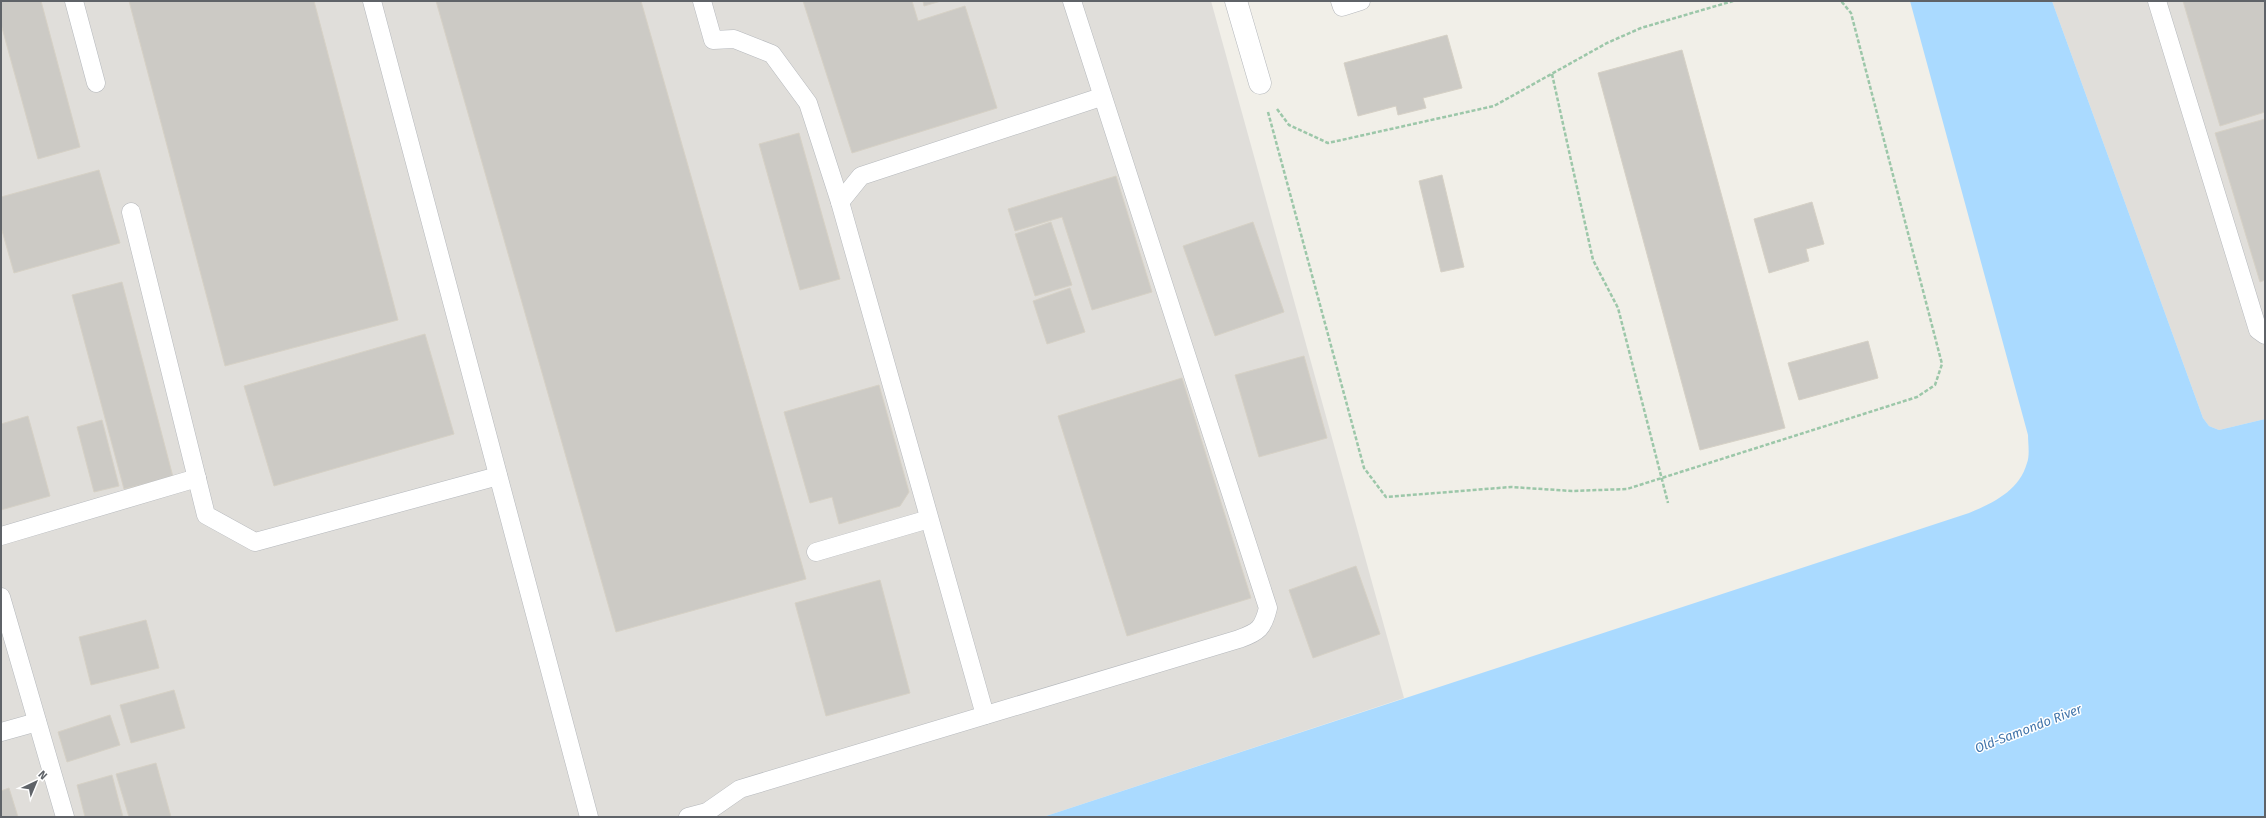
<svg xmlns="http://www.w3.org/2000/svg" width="2266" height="818" font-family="'Fira Sans',sans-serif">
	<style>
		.industrial { fill: #e0deda }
		.water { fill: #aadaff }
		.building { fill: #cccac5; stroke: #d6d1c6 }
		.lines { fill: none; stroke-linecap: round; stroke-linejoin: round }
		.service-casing { stroke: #b5b8bc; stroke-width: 19 }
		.minor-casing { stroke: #b5b8bc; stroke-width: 23 }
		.path { stroke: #9cc7a9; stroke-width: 2.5; stroke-dasharray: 4 2; stroke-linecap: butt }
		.service { stroke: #fff; stroke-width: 18 }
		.minor { stroke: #fff; stroke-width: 22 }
		.labels { text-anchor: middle; stroke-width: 3; stroke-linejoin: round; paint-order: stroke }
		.water-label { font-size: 13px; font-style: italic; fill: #4174aa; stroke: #fff }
	</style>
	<rect width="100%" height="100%" fill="#f1efe8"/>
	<!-- industrial -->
	<g class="industrial">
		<polygon points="1,1 1211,1 1404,698 1043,817 1,817"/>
		<polygon points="2052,1 2265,1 2265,419 2219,430 2209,426 2203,418"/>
	</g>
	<!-- water -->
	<path class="water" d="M1910 1H2052L2203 418 2209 426 2219 430 2265 419V817H1043L1969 513C1993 503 2019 491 2027 463 2030 455 2028 443 2028 435Z"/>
	<!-- building -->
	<g class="building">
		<polygon points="1,1 41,1 80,147 38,159 1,24"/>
		<polygon points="129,1 314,1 398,320 225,366"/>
		<polygon points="436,1 641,1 806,579 616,632"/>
		<polygon points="803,1 912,1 918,21 965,6 997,108 852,153"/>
		<polygon points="923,1 941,1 924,6"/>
		<polygon points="2183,1 2265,1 2265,112 2220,126"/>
		<polygon points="1447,35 1462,88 1423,98 1426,108 1398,115 1396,106 1358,116 1344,63"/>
		<polygon points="1682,50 1785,428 1700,450 1598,73"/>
		<polygon points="2265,119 2265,280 2260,282 2215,133"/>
		<polygon points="799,133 840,279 800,290 759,144"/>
		<polygon points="99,170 120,243 14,273 1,227 1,197"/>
		<polygon points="1442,175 1464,267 1441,272 1419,181"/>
		<polygon points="1116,176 1152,292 1092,310 1062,217 1015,231 1008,209"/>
		<polygon points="1812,202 1824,244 1806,249 1809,261 1769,273 1754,219"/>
		<polygon points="1051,222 1072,285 1035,296 1015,234"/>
		<polygon points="1253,222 1284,312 1215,336 1183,246"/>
		<polygon points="122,282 173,477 124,489 72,295"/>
		<polygon points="1070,288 1085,332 1047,344 1033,301"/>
		<polygon points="425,334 454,434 274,486 244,386"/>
		<polygon points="1868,341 1878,378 1799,400 1788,363"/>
		<polygon points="1304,356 1327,438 1259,457 1235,375"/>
		<polygon points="1182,378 1251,598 1127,636 1058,416"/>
		<polygon points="879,385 909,492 900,506 839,524 832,497 810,503 784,412"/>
		<polygon points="28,416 50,496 1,510 1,424"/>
		<polygon points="102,420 119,486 94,492 77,427"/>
		<polygon points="1356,566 1380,634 1313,658 1289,590"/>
		<polygon points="880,580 910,693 826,716 795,603"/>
		<polygon points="146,620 159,668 91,685 79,637"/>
		<polygon points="174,690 185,728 131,743 120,705"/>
		<polygon points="110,715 120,745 67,762 58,732"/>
		<polygon points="156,763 171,817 129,817 116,774"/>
		<polygon points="112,775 123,817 85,817 77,785"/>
		<polygon points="9,788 18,817 1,817 1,791"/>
	</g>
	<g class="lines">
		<!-- service casing -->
		<g class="service-casing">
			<g id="service">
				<polyline points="74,1 96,83"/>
				<polyline points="372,1 589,817"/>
				<polyline points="702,1 713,40 734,39 772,54 808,103 840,202 985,715"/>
				<polyline points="1340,1 1342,7 1361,1"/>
				<polyline points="2157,1 2258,330 2265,335"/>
				<polyline points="840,202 861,176 1101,97"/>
				<polyline points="131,212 206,515 255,542 498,476"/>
				<polyline points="1,536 197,478"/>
				<polyline points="816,552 929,519"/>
				<polyline points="1,597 65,817"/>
				<polyline points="1,732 37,722"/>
				<path d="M688 817 707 812 740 789 1239 639C1259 632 1263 628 1268 608L1072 1"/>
			</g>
		</g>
		<!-- minor casing -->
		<g class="minor-casing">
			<polyline id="minor" points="1236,1 1260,83"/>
		</g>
		<!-- path -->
		<g class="path">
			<polyline points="1552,74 1593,260 1618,308 1668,503"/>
			<polyline points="1277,109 1289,125 1328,143 1494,106 1607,43 1641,28 1733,1"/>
			<polyline points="1268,112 1364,468 1386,497 1511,487 1572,491 1627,489 1917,397 1935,385 1942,364 1851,13 1841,1"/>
		</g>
		<!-- service -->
		<use href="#service" class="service"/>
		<!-- minor -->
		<use href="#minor" class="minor"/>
	</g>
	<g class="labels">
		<!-- water labels -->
		<g class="water-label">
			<text transform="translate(2028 728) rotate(-21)" y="5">Old-Samondo River</text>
		</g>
	</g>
	<!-- border -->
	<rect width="2266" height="818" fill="none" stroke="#5f6368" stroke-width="4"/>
	<!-- north arrow -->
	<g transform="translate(36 782) rotate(44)" stroke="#ffffff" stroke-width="3" paint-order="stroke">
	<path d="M0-3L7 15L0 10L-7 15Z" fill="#5f6368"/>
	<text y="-6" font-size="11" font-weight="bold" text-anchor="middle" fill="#5f6368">N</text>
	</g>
</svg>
